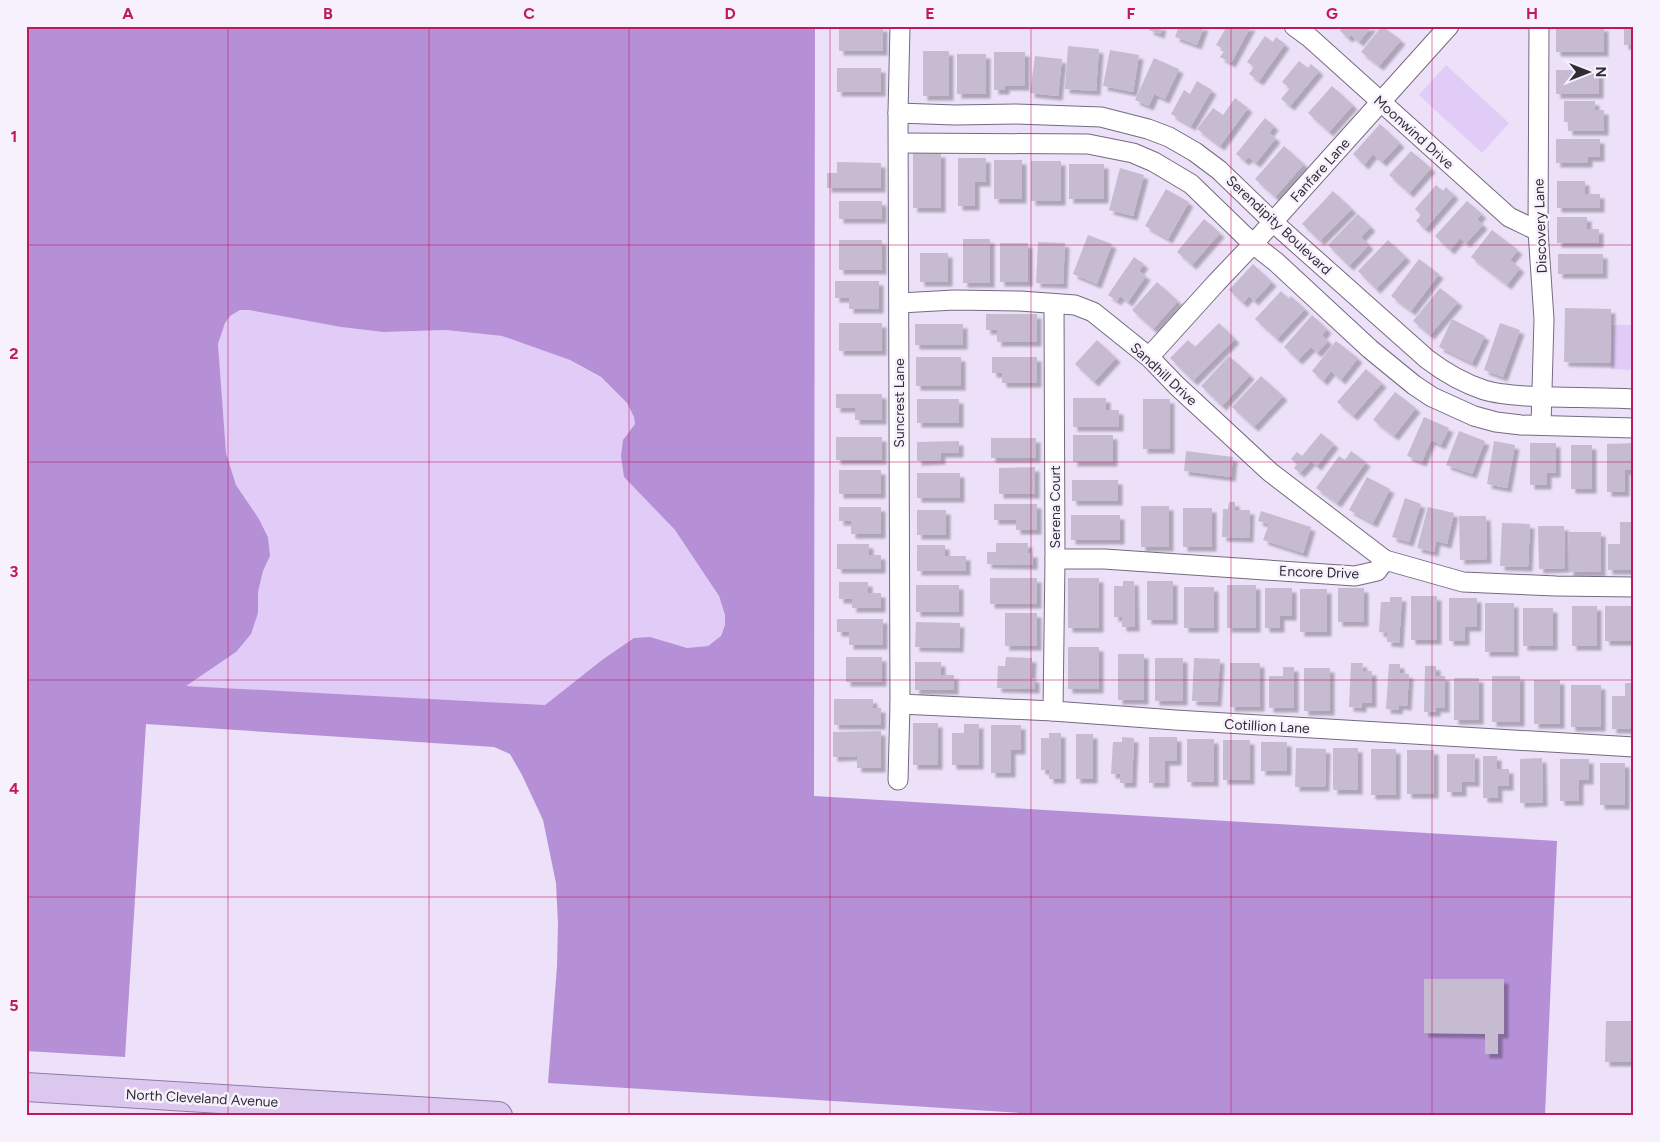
<svg xmlns="http://www.w3.org/2000/svg" width="1660" height="1142" font-family="Figtree,sans-serif">
	<style>
		.green { fill: #e1cbf7 }
		.forest { fill: #b590d7; fill-rule: evenodd }
		.building { fill: #c6bbd1; filter: url(#shadow) }
		.lines { fill: none; stroke-linecap: round; stroke-linejoin: round }
		.street-casing { stroke: #756b7f; stroke-width: 21 }
		.primary-casing { stroke: #917aa6; stroke-width: 30 }
		.street { stroke: #fff; stroke-width: 19 }
		.primary { stroke: #dcc8ee; stroke-width: 28 }
		.grid { fill: none; stroke: #c2185b; stroke-width: 1; stroke-opacity: 0.55 }
		.labels { text-anchor: middle; stroke-width: 5; stroke-linejoin: round; paint-order: stroke }
		.street-label { font-size: 14px; fill: #302c34; stroke: #f7f1fe }
		.neatline { fill: none; stroke: #c2185b; stroke-width: 2 }
		.grid-label { font-size: 16px; text-anchor: middle; font-weight: bold; fill: #c2185b }
	</style>
	<defs>
		<filter id="shadow"><feDropShadow dx="4.5" dy="4.5" stdDeviation="1" flood-color="#0004"/></filter>
	</defs>
	<rect width="100%" height="100%" fill="#ece1f8"/>
	<!-- green -->
	<g class="green">
		<polygon points="1446,65 1509,123 1482,153 1419,95"/>
		<polygon points="240,310 249,310 341,327 383,332 446,330 502,336 570,360 601,378 627,403 634,417 635,424 631,429 624,477 675,530 719,596 725,615 725,625 721,636 708,646 687,648 675,645 602,660 545,705 185,686 236,652 258,613 258,592 263,571 270,556 268,536 259,519 236,485 226,453 218,344 225,323 230,316"/>
		<polygon points="1612,325 1634,325 1634,370 1611,369"/>
	</g>
	<!-- forest -->
	<path class="forest" d="M26 26H815L814 796 1557 841 1545 1116H1068L548 1083 557 966 558 924 556 883 543 820 522 775 510 754 494 747 146 724 125 1057 26 1051ZM240 310H249L341 327 383 332 446 330 502 336 570 360 601 377 627 403 634 417 635 424 623 440 621 456 624 477 675 530 719 596 725 615V625L721 636 708 646 687 648 650 637 634 638 602 660 545 705 186 686 236 652 251 634 258 613V592L263 571 270 556 268 537 259 519 236 485 226 453 218 344 225 323 230 316Z"/>
	<!-- building -->
	<g class="building">
		<polygon points="1150,26 1162,26 1160,34 1149,30"/>
		<polygon points="1179,26 1204,26 1197,45 1175,37"/>
		<polygon points="1227,26 1251,26 1231,63 1220,57 1225,50 1216,45"/>
		<polygon points="1344,26 1372,26 1359,42 1351,35 1348,38 1340,31"/>
		<polygon points="1382,26 1401,40 1379,66 1361,52"/>
		<polygon points="1556,26 1604,27 1604,52 1556,52"/>
		<rect x="839" y="27" width="44" height="24"/>
		<rect x="1624" y="27" width="10" height="18"/>
		<polygon points="1265,36 1273,42 1276,37 1285,44 1259,81 1249,74 1254,67 1247,62"/>
		<polygon points="1068,46 1099,49 1096,91 1065,89"/>
		<polygon points="1110,50 1139,55 1133,92 1103,86"/>
		<rect x="923" y="51" width="26" height="45"/>
		<polygon points="994,52 1025,52 1025,86 1005,86 1005,90 994,90"/>
		<rect x="957" y="54" width="29" height="40"/>
		<polygon points="1035,56 1062,59 1058,96 1030,93"/>
		<polygon points="1154,58 1179,69 1165,99 1154,94 1149,106 1135,100"/>
		<polygon points="1299,61 1308,68 1311,64 1319,71 1290,106 1281,99 1290,88 1282,82"/>
		<rect x="837" y="68" width="44" height="24"/>
		<rect x="1632" y="69" width="2" height="26"/>
		<rect x="1556" y="70" width="43" height="24"/>
		<polygon points="1197,81 1212,90 1191,126 1171,114 1184,90 1190,94"/>
		<polygon points="1332,86 1353,105 1329,132 1308,113"/>
		<polygon points="1235,98 1248,108 1220,146 1197,129 1213,108 1223,115"/>
		<polygon points="1564,101 1595,101 1595,110 1604,110 1604,131 1568,131 1568,122 1564,122"/>
		<polygon points="1265,118 1274,126 1269,133 1276,138 1256,163 1248,157 1245,161 1236,154"/>
		<polygon points="1380,124 1400,143 1382,162 1373,154 1364,165 1353,154"/>
		<polygon points="1556,139 1600,139 1600,157 1588,157 1588,163 1556,163"/>
		<polygon points="1284,146 1304,164 1275,197 1255,179"/>
		<polygon points="1411,151 1431,168 1409,193 1389,175"/>
		<rect x="913" y="153" width="28" height="55"/>
		<polygon points="958,158 986,158 986,182 975,182 975,206 958,206"/>
		<rect x="994" y="160" width="28" height="39"/>
		<rect x="1031" y="161" width="30" height="40"/>
		<polygon points="837,162 881,163 881,188 827,188 827,173 837,173"/>
		<rect x="1069" y="164" width="35" height="35"/>
		<polygon points="1120,168 1144,175 1133,216 1109,210"/>
		<rect x="1631" y="180" width="3" height="21"/>
		<polygon points="1557,181 1585,181 1585,194 1600,194 1600,208 1557,208"/>
		<polygon points="1436,185 1443,191 1446,187 1454,195 1425,229 1416,221 1421,215 1415,209"/>
		<polygon points="1166,189 1189,202 1168,239 1145,226"/>
		<polygon points="1333,191 1352,209 1320,241 1302,224"/>
		<rect x="839" y="201" width="43" height="18"/>
		<polygon points="1467,201 1482,214 1477,219 1483,225 1466,243 1460,238 1450,250 1435,236"/>
		<polygon points="1358,214 1371,227 1361,237 1369,245 1349,266 1328,245"/>
		<polygon points="1557,217 1587,217 1587,229 1599,229 1599,243 1557,243"/>
		<polygon points="1204,219 1220,233 1192,265 1177,252"/>
		<polygon points="1492,230 1518,250 1510,260 1520,268 1507,285 1471,257"/>
		<polygon points="1088,235 1112,244 1097,284 1073,274"/>
		<rect x="963" y="239" width="27" height="44"/>
		<rect x="839" y="240" width="43" height="30"/>
		<polygon points="1388,240 1406,257 1376,289 1358,271"/>
		<polygon points="1038,242 1065,243 1063,284 1036,283"/>
		<rect x="1000" y="243" width="28" height="39"/>
		<rect x="920" y="253" width="28" height="29"/>
		<rect x="1558" y="254" width="45" height="20"/>
		<polygon points="1134,257 1144,264 1139,271 1146,276 1128,302 1120,296 1117,301 1108,295"/>
		<polygon points="1419,259 1439,274 1411,311 1391,296"/>
		<polygon points="1253,264 1272,282 1254,301 1249,296 1243,303 1229,290"/>
		<polygon points="835,281 879,281 879,309 849,309 849,298 835,298"/>
		<polygon points="1157,282 1178,301 1153,329 1132,310"/>
		<polygon points="1440,288 1458,302 1430,335 1413,321"/>
		<polygon points="1281,291 1289,299 1291,296 1305,309 1277,339 1255,319"/>
		<polygon points="1565,308 1611,309 1610,363 1564,362"/>
		<polygon points="986,314 1037,314 1037,342 997,342 997,330 986,330"/>
		<polygon points="1312,315 1327,329 1322,335 1328,341 1317,353 1311,347 1298,360 1284,347"/>
		<polygon points="1452,319 1485,336 1472,363 1439,347"/>
		<rect x="839" y="323" width="43" height="28"/>
		<polygon points="1219,323 1235,339 1193,381 1170,358 1188,340 1195,347"/>
		<polygon points="1500,323 1520,330 1503,377 1484,370"/>
		<rect x="915" y="324" width="48" height="21"/>
		<polygon points="1097,340 1116,358 1094,382 1075,364"/>
		<polygon points="1336,341 1358,358 1341,380 1331,371 1323,381 1312,371"/>
		<polygon points="1229,356 1250,375 1222,406 1201,386"/>
		<rect x="916" y="357" width="45" height="29"/>
		<polygon points="992,357 1037,357 1037,383 1002,383 1002,373 992,373"/>
		<polygon points="1366,369 1382,383 1353,416 1337,402"/>
		<polygon points="1261,376 1283,396 1254,427 1232,407"/>
		<polygon points="1395,392 1416,408 1394,436 1373,420"/>
		<polygon points="836,394 882,394 882,420 855,420 855,408 836,408"/>
		<polygon points="1073,398 1106,398 1106,410 1119,410 1119,427 1073,427"/>
		<rect x="917" y="399" width="42" height="24"/>
		<rect x="1143" y="399" width="27" height="50"/>
		<polygon points="1424,417 1449,428 1441,445 1431,440 1422,462 1407,456"/>
		<polygon points="1459,431 1485,441 1472,474 1446,465"/>
		<polygon points="1321,433 1334,444 1317,466 1311,461 1300,473 1294,468 1297,464 1291,459 1297,452 1302,456"/>
		<rect x="1073" y="435" width="40" height="27"/>
		<rect x="836" y="437" width="46" height="23"/>
		<rect x="991" y="438" width="45" height="20"/>
		<polygon points="959,441 959,453 941,453 941,460 917,461 917,442"/>
		<polygon points="1494,441 1515,445 1507,488 1487,484"/>
		<polygon points="1530,443 1556,443 1556,473 1547,473 1547,485 1530,485"/>
		<polygon points="1634,443 1634,470 1625,470 1625,492 1607,492 1607,444"/>
		<rect x="1571" y="445" width="21" height="44"/>
		<polygon points="1186,451 1233,457 1231,477 1184,471"/>
		<polygon points="1351,451 1366,462 1337,503 1316,488 1339,456 1345,460"/>
		<polygon points="1035,467 1035,494 999,494 999,468"/>
		<rect x="839" y="470" width="42" height="24"/>
		<rect x="917" y="473" width="43" height="25"/>
		<polygon points="1367,477 1390,489 1373,523 1349,510"/>
		<rect x="1072" y="480" width="46" height="21"/>
		<polygon points="1405,498 1421,504 1409,542 1392,537"/>
		<polygon points="1229,502 1235,502 1235,510 1250,510 1249,538 1222,537 1223,509 1228,509"/>
		<polygon points="994,504 1037,504 1037,530 1016,530 1016,520 994,520"/>
		<rect x="1141" y="506" width="28" height="41"/>
		<polygon points="839,507 881,507 881,534 851,534 851,521 839,521"/>
		<polygon points="1428,507 1454,513 1447,544 1436,541 1434,552 1417,548"/>
		<rect x="1183" y="508" width="29" height="39"/>
		<rect x="917" y="510" width="29" height="25"/>
		<polygon points="1261,511 1311,527 1303,553 1263,540 1269,524 1258,521"/>
		<rect x="1071" y="515" width="49" height="25"/>
		<polygon points="1459,516 1486,516 1487,559 1460,560"/>
		<polygon points="1620,522 1634,522 1634,570 1608,570 1608,544 1620,544"/>
		<polygon points="1502,523 1530,524 1528,567 1500,566"/>
		<polygon points="1538,526 1564,526 1565,568 1539,569"/>
		<rect x="1569" y="532" width="32" height="40"/>
		<polygon points="996,543 1028,543 1027,553 1033,553 1033,565 987,564 987,552 996,552"/>
		<polygon points="837,544 869,544 869,555 881,555 881,569 837,569"/>
		<polygon points="917,545 945,545 945,556 966,556 966,571 917,571"/>
		<rect x="990" y="578" width="47" height="26"/>
		<rect x="1068" y="578" width="31" height="50"/>
		<polygon points="1123,581 1134,581 1135,627 1122,627 1122,617 1114,617 1114,586 1123,586"/>
		<rect x="1147" y="581" width="26" height="39"/>
		<polygon points="839,582 868,582 868,593 881,593 881,608 852,608 852,599 839,599"/>
		<rect x="916" y="585" width="43" height="27"/>
		<rect x="1227" y="585" width="29" height="43"/>
		<rect x="1184" y="587" width="30" height="41"/>
		<polygon points="1265,588 1292,588 1292,616 1280,616 1280,628 1265,628"/>
		<rect x="1338" y="588" width="26" height="34"/>
		<rect x="1300" y="589" width="27" height="43"/>
		<rect x="1411" y="596" width="26" height="44"/>
		<polygon points="1390,597 1402,597 1399,643 1387,642 1387,633 1379,632 1381,602 1390,602"/>
		<polygon points="1449,598 1477,598 1477,627 1465,627 1465,641 1449,641"/>
		<rect x="1485" y="603" width="29" height="49"/>
		<rect x="1572" y="606" width="25" height="40"/>
		<rect x="1605" y="606" width="27" height="35"/>
		<rect x="1523" y="608" width="30" height="38"/>
		<rect x="1005" y="613" width="32" height="33"/>
		<polygon points="837,619 883,619 883,645 849,645 849,632 837,632"/>
		<polygon points="916,622 960,623 959,648 915,647"/>
		<rect x="1068" y="647" width="31" height="42"/>
		<rect x="1118" y="654" width="26" height="46"/>
		<rect x="846" y="657" width="36" height="25"/>
		<polygon points="1006,657 1032,658 1031,678 1035,678 1035,689 997,688 998,666 1005,666"/>
		<rect x="1155" y="658" width="28" height="43"/>
		<polygon points="1194,658 1220,659 1217,702 1192,701"/>
		<polygon points="915,662 941,662 941,675 954,675 954,690 915,690"/>
		<rect x="1230" y="663" width="30" height="44"/>
		<polygon points="1351,663 1363,663 1362,671 1372,671 1372,703 1362,703 1362,708 1349,707"/>
		<polygon points="1389,664 1400,664 1400,673 1409,674 1407,706 1399,705 1398,710 1386,709"/>
		<polygon points="1425,666 1436,666 1436,676 1445,676 1445,708 1436,708 1436,712 1424,712"/>
		<polygon points="1283,667 1294,667 1294,708 1269,708 1269,676 1283,676"/>
		<rect x="1304" y="668" width="26" height="43"/>
		<rect x="1492" y="676" width="28" height="46"/>
		<rect x="1454" y="678" width="25" height="42"/>
		<rect x="1534" y="680" width="26" height="44"/>
		<polygon points="1625,683 1634,683 1634,729 1612,729 1612,696 1625,696"/>
		<rect x="1571" y="685" width="30" height="42"/>
		<polygon points="834,699 873,699 873,708 881,708 881,725 834,725"/>
		<rect x="913" y="723" width="25" height="42"/>
		<polygon points="964,724 979,724 979,765 952,765 952,733 964,733"/>
		<polygon points="991,725 1021,725 1021,750 1011,750 1011,773 991,773"/>
		<polygon points="881,731 881,768 857,768 857,756 833,757 833,732"/>
		<polygon points="1049,733 1061,733 1061,779 1049,779 1049,770 1041,770 1041,738 1049,738"/>
		<rect x="1076" y="734" width="17" height="45"/>
		<polygon points="1122,737 1134,738 1132,783 1120,783 1120,774 1111,774 1113,742 1122,742"/>
		<polygon points="1149,737 1177,737 1177,761 1165,761 1165,783 1149,783"/>
		<rect x="1187" y="739" width="27" height="43"/>
		<rect x="1223" y="740" width="27" height="40"/>
		<rect x="1261" y="742" width="26" height="29"/>
		<polygon points="1296,748 1326,749 1325,787 1295,787"/>
		<rect x="1333" y="748" width="25" height="42"/>
		<rect x="1371" y="749" width="25" height="46"/>
		<rect x="1407" y="750" width="27" height="44"/>
		<polygon points="1447,754 1475,754 1475,782 1462,782 1462,792 1447,792"/>
		<polygon points="1483,756 1497,756 1497,769 1509,769 1509,786 1498,786 1498,798 1483,798"/>
		<polygon points="1542,758 1543,802 1520,803 1520,759"/>
		<polygon points="1560,759 1589,759 1589,780 1579,780 1579,801 1560,801"/>
		<rect x="1600" y="763" width="25" height="42"/>
		<polygon points="1424,979 1504,979 1504,1034 1498,1034 1498,1054 1485,1054 1485,1034 1424,1033"/>
		<polygon points="1606,1021 1634,1021 1634,1062 1605,1062"/>
	</g>
	<g class="lines">
		<!-- street casing -->
		<g class="street-casing">
			<g id="street">
				<polyline points="1294,26 1309,37 1509,217 1538,231"/>
				<polyline points="1539,26 1538,231 1544,319 1541,425"/>
				<path d="M898 113 955 115 1016 114 1101 117 1148 129 1169 137 1195 152 1219 170 1273 222 1427 359C1444 372 1463 383 1484 390 1497 394 1512 395 1526 396 1562 398 1598 397 1634 399"/>
				<polyline points="899,143 1088,144 1133,153 1154,162 1191,184 1253,244 1276,262 1370,349 1414,385 1432,397 1474,416 1496,422 1521,425 1634,428"/>
				<polyline points="900,303 954,300 1020,301 1075,305 1093,312 1149,357 1177,386 1270,472 1385,560"/>
				<polyline points="1149,357 1216,283 1253,244 1449,26"/>
				<polyline points="1055,559 1104,559 1355,576 1377,571 1385,560 1463,582 1556,586 1634,587"/>
				<polyline points="900,704 1053,711 1175,720 1634,747"/>
				<polyline points="1053,711 1055,559 1054,304"/>
				<polyline points="898,780 900,704 898,113 900,26"/>
			</g>
		</g>
		<!-- primary casing -->
		<g class="primary-casing">
			<polyline id="primary" points="26,1087 498,1116"/>
		</g>
		<!-- street -->
		<use href="#street" class="street"/>
		<!-- primary -->
		<use href="#primary" class="primary"/>
	</g>
	<!-- grid -->
	<path class="grid" d="M228 26V1116M429 26V1116M629 26V1116M830 26V1116M1031 26V1116M1231 26V1116M1432 26V1116M26 245H1634M26 462H1634M26 680H1634M26 897H1634"/>
	<g class="labels">
		<!-- street labels -->
		<g class="street-label">
			<text transform="translate(1414 132) rotate(42)" y="5">Moonwind Drive</text>
			<text transform="translate(1320 170) rotate(-48)" y="5">Fanfare Lane</text>
			<text transform="translate(1279 225) rotate(43)" y="5">Serendipity Boulevard</text>
			<text transform="translate(1540 226) rotate(-92)" y="5">Discovery Lane</text>
			<text transform="translate(1164 374) rotate(43)" y="5">Sandhill Drive</text>
			<text transform="translate(899 403) rotate(-90)" y="5">Suncrest Lane</text>
			<text transform="translate(1055 507) rotate(-90)" y="5">Serena Court</text>
			<text transform="translate(1319 572) rotate(2)" y="5">Encore Drive</text>
			<text transform="translate(1267 726) rotate(3)" y="5">Cotillion Lane</text>
			<text transform="translate(202 1098) rotate(3)" y="5">North Cleveland Avenue</text>
		</g>
	</g>
	<!-- border -->
	<rect width="1660" height="1142" fill="none" stroke="#f7f1fe" stroke-width="55"/>
	<!-- north arrow -->
	<g transform="translate(1588 72) rotate(90)" stroke="#f7f1fe" stroke-width="4" paint-order="stroke">
	<path d="M0-4L9 19L0 12L-9 19Z" fill="#302c34"/>
	<text y="-8" font-size="14" font-weight="bold" text-anchor="middle" fill="#302c34">N</text>
	</g>
	<rect x="28" y="28" width="1604" height="1086" class="neatline"/>
	<g class="grid-label">
		<text x="128" y="19">A</text>
		<text x="328" y="19">B</text>
		<text x="529" y="19">C</text>
		<text x="730" y="19">D</text>
		<text x="930" y="19">E</text>
		<text x="1131" y="19">F</text>
		<text x="1332" y="19">G</text>
		<text x="1532" y="19">H</text>
		<text x="14" y="142">1</text>
		<text x="14" y="359">2</text>
		<text x="14" y="577">3</text>
		<text x="14" y="794">4</text>
		<text x="14" y="1011">5</text>
	</g>
</svg>
